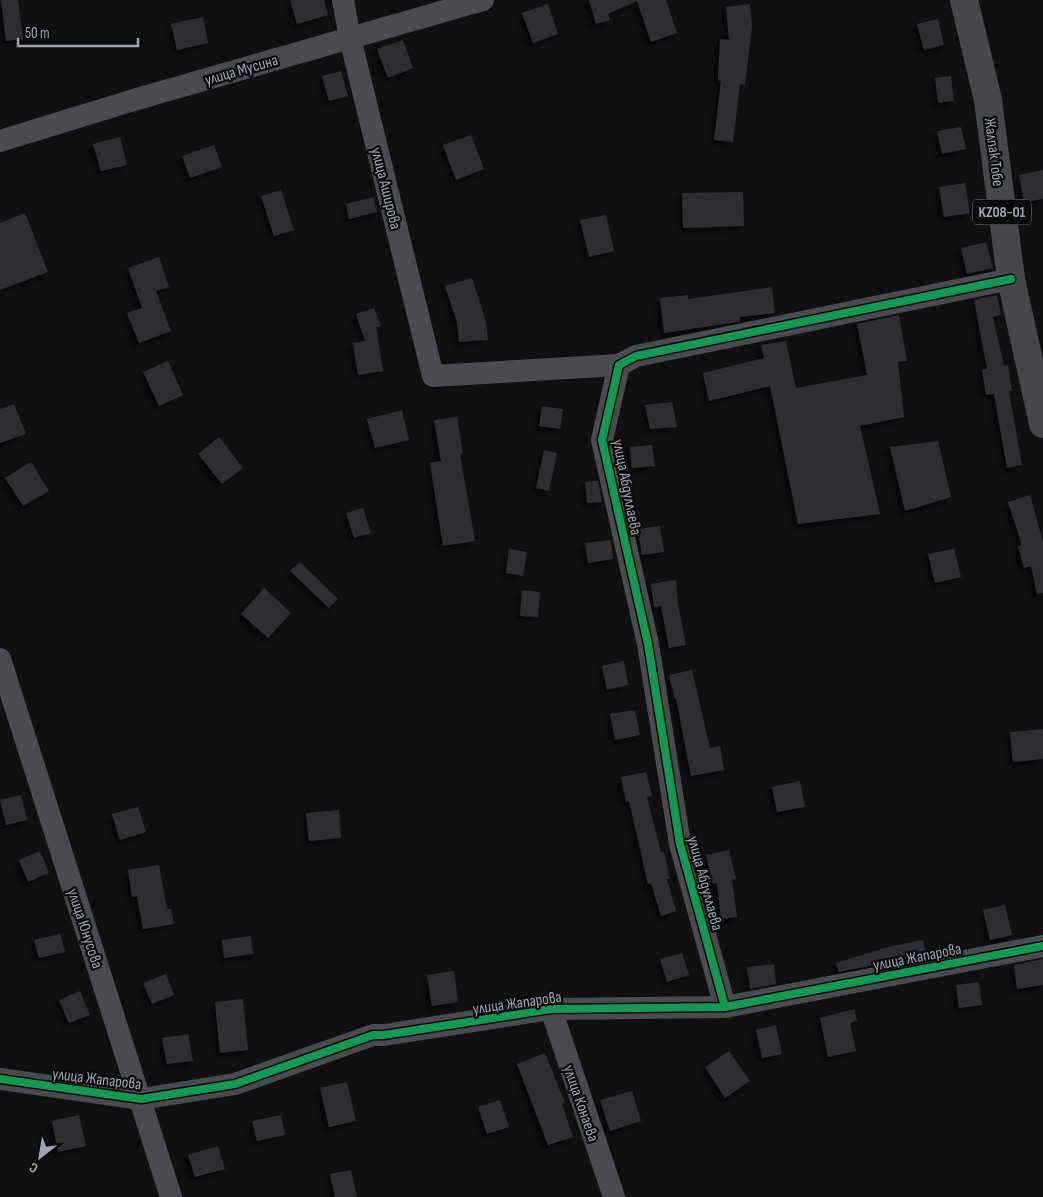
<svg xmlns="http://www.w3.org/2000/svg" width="1043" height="1197" font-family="'Sofia Sans Condensed',sans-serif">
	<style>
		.building { fill: #2e2e30; filter: url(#shadow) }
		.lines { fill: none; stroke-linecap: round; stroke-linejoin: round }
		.minor { stroke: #4a4b50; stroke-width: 22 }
		.major { stroke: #46474b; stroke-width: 28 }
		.cycleway-casing { stroke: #0b0b0c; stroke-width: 11 }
		.cycleway { stroke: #139951; stroke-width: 8 }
		.labels { text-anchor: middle; stroke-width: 4.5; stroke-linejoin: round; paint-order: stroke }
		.shield { fill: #0b0b0c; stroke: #737681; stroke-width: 1 }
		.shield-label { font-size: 15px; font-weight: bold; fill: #a0a4b3 }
		.street-label { font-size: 16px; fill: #a0a4b3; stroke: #0b0b0c }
	</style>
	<defs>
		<filter id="shadow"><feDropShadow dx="-4.5" dy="4.5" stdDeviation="2.5" flood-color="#0009"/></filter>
	</defs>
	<rect width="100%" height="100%" fill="#101010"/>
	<!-- building -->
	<g class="building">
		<polygon points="1,0 18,0 23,39 6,41"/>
		<polygon points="290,0 324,0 328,15 297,24"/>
		<polygon points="589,0 666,0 677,33 651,42 637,1 608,14 610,20 596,24"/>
		<polygon points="548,4 558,34 533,43 522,13"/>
		<polygon points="750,4 752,27 745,85 740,84 733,142 714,140 721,81 718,80 720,39 729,40 726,7"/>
		<polygon points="203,17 208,43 177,50 171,24"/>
		<polygon points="938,19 944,45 924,50 917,24"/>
		<polygon points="403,40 413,68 388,78 377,49"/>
		<polygon points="341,71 348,96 329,101 322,76"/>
		<polygon points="951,76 954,101 938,103 935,78"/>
		<polygon points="961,127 966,149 942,154 937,131"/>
		<polygon points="471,135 484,169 456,180 443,145"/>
		<polygon points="120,137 127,165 101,171 93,144"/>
		<polygon points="214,145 222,167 190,178 182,156"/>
		<polygon points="1043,170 1043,199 1024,202 1019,175"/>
		<polygon points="965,183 970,213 944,217 939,187"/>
		<polygon points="281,190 294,230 274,236 261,196"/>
		<polygon points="743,192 744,226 683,228 682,193"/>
		<polygon points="373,197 377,212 349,219 346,204"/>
		<polygon points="25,213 48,272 0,290 0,223"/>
		<polygon points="606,215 614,251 589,257 580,220"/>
		<polygon points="986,242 993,268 967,274 961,248"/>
		<polygon points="159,257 169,287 156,291 171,331 139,343 127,313 142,308 128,268"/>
		<polygon points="472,278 486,322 488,340 459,342 457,322 445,286"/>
		<polygon points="772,287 775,313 740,317 740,321 738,322 664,333 660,298 688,295 688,299"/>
		<polygon points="997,295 1001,315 993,317 1004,366 1008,365 1012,391 1009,391 1022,465 1007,468 994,394 986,395 982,370 987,369 974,300"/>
		<polygon points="374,308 381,326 376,327 383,371 358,375 353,343 365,341 356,314"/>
		<polygon points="899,315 907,361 898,362 904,417 860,426 880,514 798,524 770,386 709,401 703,373 764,358 761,345 786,341 796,388 867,375 857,324"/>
		<polygon points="168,361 183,395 159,406 143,372"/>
		<polygon points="672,402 677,427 650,429 645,405"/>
		<polygon points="14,404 26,434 0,443 0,409"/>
		<polygon points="542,406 563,409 560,429 539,426"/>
		<polygon points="402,410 409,440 375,448 367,419"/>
		<polygon points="457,417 463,453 460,454 475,541 443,546 430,463 441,461 434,420"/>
		<polygon points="219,437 243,468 222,484 198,454"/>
		<polygon points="938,441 951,497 905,511 890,447"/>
		<polygon points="652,445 655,466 632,468 630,447"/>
		<polygon points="544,450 557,453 549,491 536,488"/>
		<polygon points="31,462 49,491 23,506 5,478"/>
		<polygon points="598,481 602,502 587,503 585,482"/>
		<polygon points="1030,495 1043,542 1043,593 1037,594 1031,566 1024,568 1018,547 1022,545 1008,502"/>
		<polygon points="363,508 371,533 354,538 346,513"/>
		<polygon points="660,526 664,552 642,555 638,529"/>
		<polygon points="611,540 613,559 588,563 585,543"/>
		<polygon points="509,549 527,552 523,576 506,573"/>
		<polygon points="954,549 961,577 935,583 928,554"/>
		<polygon points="300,562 338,599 329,608 290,571"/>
		<polygon points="676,580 678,604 686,645 669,648 661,606 654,607 651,584"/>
		<polygon points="264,588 291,613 268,638 241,614"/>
		<polygon points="522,590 540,592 538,617 520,616"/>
		<polygon points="624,661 628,685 607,690 602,666"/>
		<polygon points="692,670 710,748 720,746 724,770 691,776 676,698 675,699 669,675"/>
		<polygon points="635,710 640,735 615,740 610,714"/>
		<polygon points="1043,729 1043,759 1013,762 1010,732"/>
		<polygon points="646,772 652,796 647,797 661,852 664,852 670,879 667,879 676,911 661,916 651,883 648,884 629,801 626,802 621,777"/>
		<polygon points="800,781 805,807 777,812 772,787"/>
		<polygon points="21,795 27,820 6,825 0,800"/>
		<polygon points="138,807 146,832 120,840 112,814"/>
		<polygon points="339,810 341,838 309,841 306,813"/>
		<polygon points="729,850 736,879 732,880 737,917 721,919 717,883 713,884 706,855"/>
		<polygon points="40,851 49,873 28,882 19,860"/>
		<polygon points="159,865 167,909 171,909 174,924 143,929 137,896 132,897 128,870"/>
		<polygon points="1005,905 1012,935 990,940 983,910"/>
		<polygon points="60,934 65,952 39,958 34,940"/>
		<polygon points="251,936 253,954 224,958 222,940"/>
		<polygon points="923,940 926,955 839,972 836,963 888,947"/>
		<polygon points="682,953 689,975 667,982 660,959"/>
		<polygon points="1043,959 1043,985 1017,989 1014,965"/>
		<polygon points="774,964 776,984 750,989 747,967"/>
		<polygon points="454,971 458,1002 432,1006 427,975"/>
		<polygon points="166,974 174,995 152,1004 143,983"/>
		<polygon points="979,982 982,1005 959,1008 956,985"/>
		<polygon points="80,991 90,1015 69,1023 59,1000"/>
		<polygon points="243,999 248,1050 220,1053 215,1002"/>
		<polygon points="854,1009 857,1021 850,1023 856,1051 828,1057 820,1018"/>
		<polygon points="776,1025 782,1054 762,1058 756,1030"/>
		<polygon points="188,1034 193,1061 167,1064 162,1038"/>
		<polygon points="729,1051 750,1081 725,1098 705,1067"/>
		<polygon points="545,1053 565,1103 562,1104 573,1137 548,1145 517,1064"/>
		<polygon points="347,1082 356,1121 329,1127 320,1088"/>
		<polygon points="632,1091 641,1121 610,1131 600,1100"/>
		<polygon points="500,1100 509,1127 487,1134 478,1107"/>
		<polygon points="79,1115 86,1146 58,1152 52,1121"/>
		<polygon points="281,1115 285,1135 257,1141 252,1121"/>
		<polygon points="218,1146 225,1169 195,1177 188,1155"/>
		<polygon points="351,1170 357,1197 335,1197 330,1174"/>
	</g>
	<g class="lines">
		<!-- minor -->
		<g class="minor">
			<polyline points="343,0 350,38 433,376 619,365"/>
			<polyline points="0,141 137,99 483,0"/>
			<polyline points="0,659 171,1197"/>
			<polyline points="725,1007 680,844 648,644 602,440 619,365 636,356 1011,279"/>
			<polyline points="551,1009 614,1197"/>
			<polyline points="0,1079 141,1099 235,1084 373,1035 384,1035 551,1009 725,1007 1043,946"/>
		</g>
		<!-- major -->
		<polyline class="major" points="964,0 988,100 1011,279 1043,424"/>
		<!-- cycleway casing -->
		<g class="cycleway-casing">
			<g id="cycleway">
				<polyline points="725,1007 680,844 648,644 602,440 619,365 636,356 1011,279"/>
				<polyline points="0,1079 141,1099 235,1084 373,1035 384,1035 551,1009 725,1007 1043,946"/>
			</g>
		</g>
		<!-- cycleway -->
		<use href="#cycleway" class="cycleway"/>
	</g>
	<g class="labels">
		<!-- shield labels -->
		<rect class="shield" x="973" y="199.5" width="58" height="25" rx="4"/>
		<g class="shield-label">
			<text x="1002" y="217">KZ08-01</text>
		</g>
		<!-- street labels -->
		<g class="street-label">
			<text transform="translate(241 69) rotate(-16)" y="6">улица Мусина</text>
			<text transform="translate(995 152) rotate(83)" y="6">Жалпак Тобе</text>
			<text transform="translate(387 188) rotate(76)" y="6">улица Аширова</text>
			<text transform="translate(628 487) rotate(79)" y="6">улица Абдуллаева</text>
			<text transform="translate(706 883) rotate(75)" y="6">улица Абдуллаева</text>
			<text transform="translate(86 928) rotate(72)" y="6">улица Юнусова</text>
			<text transform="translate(917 956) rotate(-11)" y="6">улица Жапарова</text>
			<text transform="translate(517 1002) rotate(-8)" y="6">улица Жапарова</text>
			<text transform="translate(97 1078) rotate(7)" y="6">улица Жапарова</text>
			<text transform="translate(582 1103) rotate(71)" y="6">улица Конаева</text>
		</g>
	</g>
	<!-- north arrow -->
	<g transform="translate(40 1157) rotate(211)" stroke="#0b0b0c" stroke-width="4" paint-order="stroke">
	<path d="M0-4L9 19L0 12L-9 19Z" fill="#a0a4b3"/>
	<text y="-8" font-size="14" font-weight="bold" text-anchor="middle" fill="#a0a4b3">С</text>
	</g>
	<!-- scale -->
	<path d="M18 38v8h120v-8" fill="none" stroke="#a0a4b3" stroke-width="2.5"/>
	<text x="25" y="38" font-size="15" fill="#a0a4b3" stroke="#0b0b0c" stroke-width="4" paint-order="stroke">50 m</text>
</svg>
